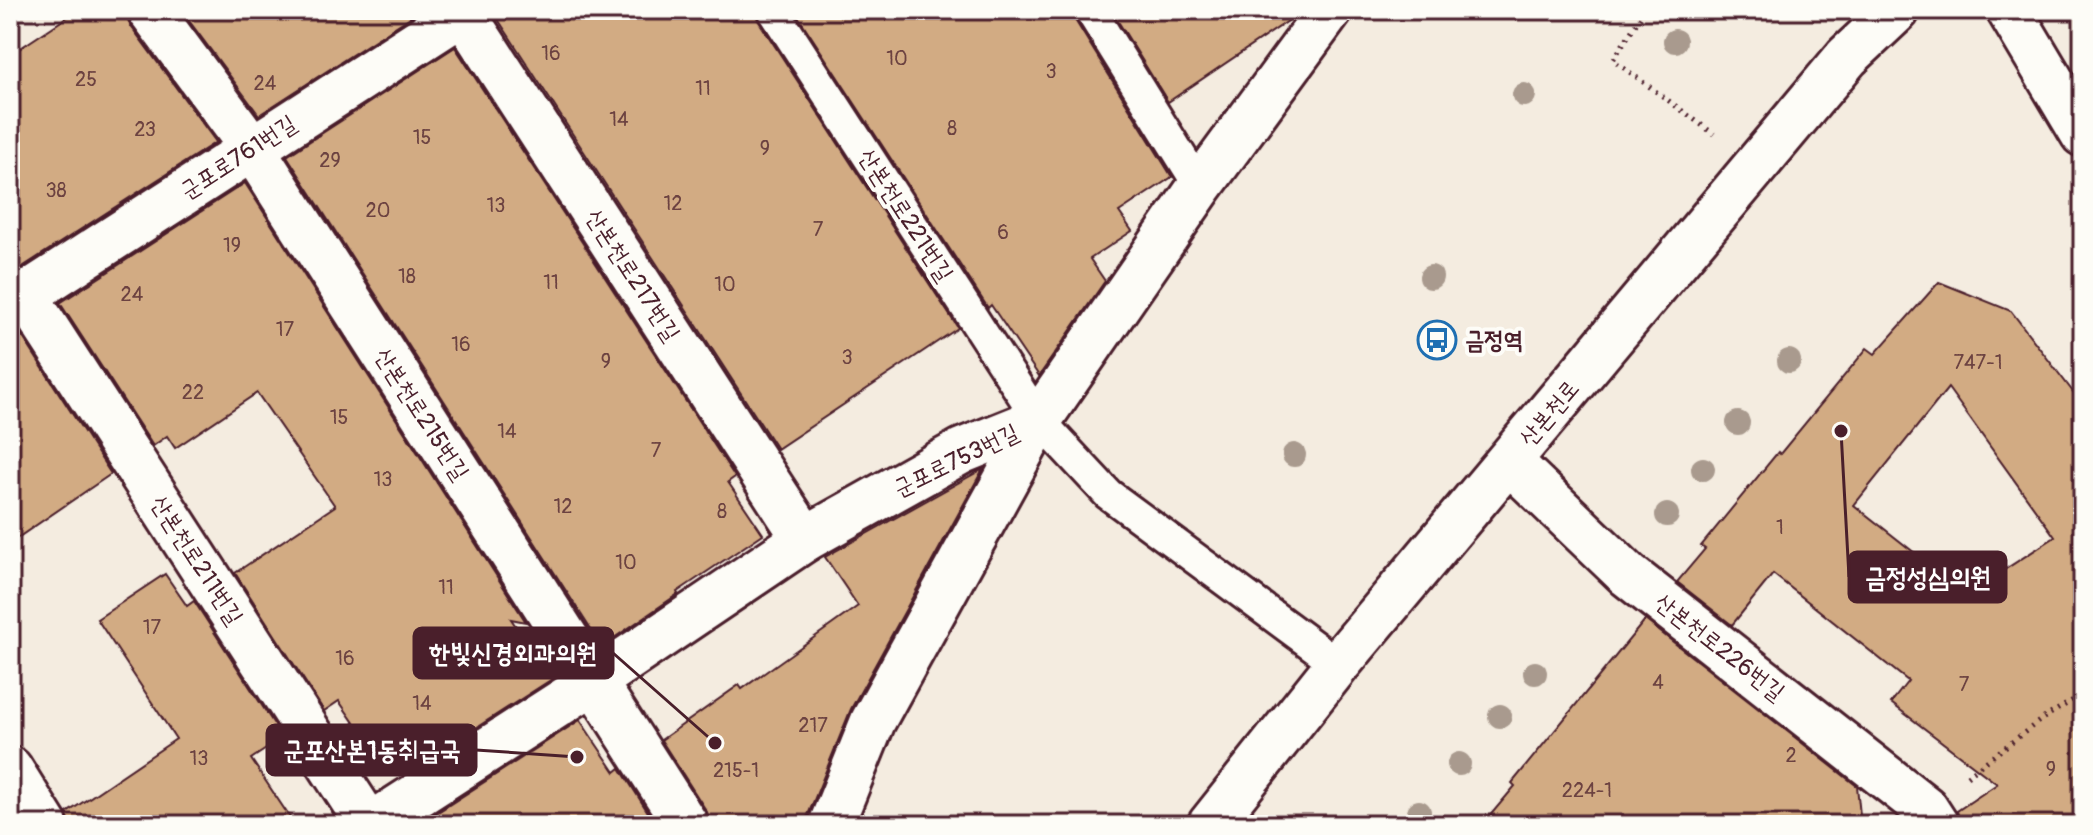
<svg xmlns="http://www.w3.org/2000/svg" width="2093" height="835" font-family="Pangolin,'Poor Story',sans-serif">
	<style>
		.building { fill: #d2ab83; stroke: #4a1f2b; stroke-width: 2; fill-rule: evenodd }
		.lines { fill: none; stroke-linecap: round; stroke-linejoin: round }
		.service-casing { stroke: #4a1f2b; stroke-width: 36 }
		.minor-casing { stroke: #4a1f2b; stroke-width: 50 }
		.tertiary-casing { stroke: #4a1f2b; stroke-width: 50 }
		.path { stroke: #4a1f2b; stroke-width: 5; stroke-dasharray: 2 6; stroke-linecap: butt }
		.service { stroke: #fdfcf7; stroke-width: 30 }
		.minor { stroke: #fdfcf7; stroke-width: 44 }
		.tertiary { stroke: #fdfcf7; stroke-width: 44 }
		.tree { fill: #a99a8e }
		.labels { text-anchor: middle; stroke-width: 8; stroke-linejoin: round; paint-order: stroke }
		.number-label { font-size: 20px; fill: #6c4241 }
		.street-label { font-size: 24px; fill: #4a1f2b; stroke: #fdfcf7 }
		.poi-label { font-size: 24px; font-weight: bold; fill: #4a1f2b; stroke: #fdfcf7; text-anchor: start }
		.leader { fill: none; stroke: #4a1f2b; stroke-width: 3 }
		.callout-dot { fill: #4a1f2b; stroke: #fdfcf7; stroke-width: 3 }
		.callout { fill: #4a1f2b; stroke: #4a1f2b; stroke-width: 3 }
		.callout-label { font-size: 26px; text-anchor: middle; font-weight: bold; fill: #fff }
	</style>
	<rect width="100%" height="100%" fill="#f4ece0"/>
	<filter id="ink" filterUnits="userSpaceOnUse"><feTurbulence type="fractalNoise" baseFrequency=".0125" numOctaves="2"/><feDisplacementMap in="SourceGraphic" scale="16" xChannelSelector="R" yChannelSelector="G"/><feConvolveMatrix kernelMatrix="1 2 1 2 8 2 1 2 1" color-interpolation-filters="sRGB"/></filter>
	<g filter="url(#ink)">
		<!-- building -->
		<g class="building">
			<polygon points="78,10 125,10 130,25 216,142 10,275 10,55"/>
			<polygon points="181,10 421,10 259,115"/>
			<polygon points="492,10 755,10 758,20 958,328 777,449"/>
			<polygon points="794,10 1072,10 1075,20 1172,177 1119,212 1132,231 1090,259 1105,281 1039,376 991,305 988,308"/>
			<polygon points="1111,10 1299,10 1294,17 1168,102"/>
			<polygon points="455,47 735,477 728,482 763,534 677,592 678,594 611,640 595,636 287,156"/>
			<polygon points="245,183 526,622 511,619 552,679 406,773 386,769 339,701 324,711 235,573 335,506 257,393 175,448 167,436 153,446 60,303"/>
			<path d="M1939 282 2011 311 2083 405V825H1961L1957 811 1997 784 1891 703 1908 681 1773 574 1732 625 1677 582 1705 549 1701 546 1778 452 1780 454 1867 348 1875 354ZM1948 388 2055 537 1967 594 1854 505Z"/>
			<polygon points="17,328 111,474 10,543 10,330"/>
			<polygon points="983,469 851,709 804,825 711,825 707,812 661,740 739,685 742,689 858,606 825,557"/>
			<polygon points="165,574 187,606 194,601 283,738 251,759 295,825 70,825 67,813 176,739 97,619"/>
			<polygon points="1645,620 1857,786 1861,825 1482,825 1515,786 1512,783"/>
			<polygon points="580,720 615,772 620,768 656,825 433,825 435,814"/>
		</g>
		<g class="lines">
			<!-- service casing -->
			<g class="service-casing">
				<g id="service">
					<polyline points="773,10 1039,420 1108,494 1338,664"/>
					<polyline points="1090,10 1200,187"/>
				</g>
			</g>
			<!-- minor casing -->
			<g class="minor-casing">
				<g id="minor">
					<polyline points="150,10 252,148 686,825"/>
					<polyline points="461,10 805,539"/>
					<polyline points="25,295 369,825"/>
					<polyline points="10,305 467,10"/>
					<polyline points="1509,461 1628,575 1925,808 1936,825"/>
					<polyline points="10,769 45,825"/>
					<polyline points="371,825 593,682 805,539 962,451 1039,420"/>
					<polyline points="831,825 873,721 1039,420 1200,187 1330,10"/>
				</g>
			</g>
			<!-- tertiary casing -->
			<g class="tertiary-casing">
				<g id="tertiary">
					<polyline points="2009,10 2083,134"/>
					<polyline points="1210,825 1338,664 1847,57 1897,10"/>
				</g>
			</g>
			<!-- path -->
			<g class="path">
				<polyline points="1645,10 1613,60 1714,134"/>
				<polyline points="1967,776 2042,719 2083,694"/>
			</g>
			<!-- service -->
			<use href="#service" class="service"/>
			<!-- minor -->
			<use href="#minor" class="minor"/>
			<!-- tertiary -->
			<use href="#tertiary" class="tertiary"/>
		</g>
		<!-- trees -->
		<g class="tree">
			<circle cx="1675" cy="41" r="12"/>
			<circle cx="1524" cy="95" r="12"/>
			<circle cx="1431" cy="277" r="12"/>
			<circle cx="1789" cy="361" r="12"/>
			<circle cx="1738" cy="423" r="12"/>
			<circle cx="1294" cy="455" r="12"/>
			<circle cx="1703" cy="469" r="12"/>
			<circle cx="1667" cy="515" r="12"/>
			<circle cx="1535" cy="673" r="12"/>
			<circle cx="1500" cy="716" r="12"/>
			<circle cx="1459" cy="764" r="12"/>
			<circle cx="1419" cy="812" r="12"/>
		</g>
	</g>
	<!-- icons -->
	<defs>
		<g id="bus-ring" transform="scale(2)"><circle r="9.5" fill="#fdfcf7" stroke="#1f6fb2" stroke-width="1.5"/><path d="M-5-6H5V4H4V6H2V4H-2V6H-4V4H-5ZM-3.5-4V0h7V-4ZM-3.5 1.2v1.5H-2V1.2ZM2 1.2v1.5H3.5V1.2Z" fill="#1f6fb2"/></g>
	</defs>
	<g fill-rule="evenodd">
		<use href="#bus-ring" x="1437" y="340"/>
	</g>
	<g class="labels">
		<!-- number labels -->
		<g class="number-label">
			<text x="551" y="60">16</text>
			<text x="897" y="65">10</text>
			<text x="1051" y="78">3</text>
			<text x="86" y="86">25</text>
			<text x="265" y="90">24</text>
			<text x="703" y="95">11</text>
			<text x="619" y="126">14</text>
			<text x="952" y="135">8</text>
			<text x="145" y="136">23</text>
			<text x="422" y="144">15</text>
			<text x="765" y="155">9</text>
			<text x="330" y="167">29</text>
			<text x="56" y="197">38</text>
			<text x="673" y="210">12</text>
			<text x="496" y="212">13</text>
			<text x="378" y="217">20</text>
			<text x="818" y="236">7</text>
			<text x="1003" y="239">6</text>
			<text x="232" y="252">19</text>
			<text x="407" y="283">18</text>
			<text x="551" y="289">11</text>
			<text x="725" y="291">10</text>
			<text x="132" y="301">24</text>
			<text x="285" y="336">17</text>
			<text x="461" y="351">16</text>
			<text x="847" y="364">3</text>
			<text x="606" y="368">9</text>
			<text x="1978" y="369">747-1</text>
			<text x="193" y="399">22</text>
			<text x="339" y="424">15</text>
			<text x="507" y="438">14</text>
			<text x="656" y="457">7</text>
			<text x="383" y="486">13</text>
			<text x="563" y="513">12</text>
			<text x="722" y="518">8</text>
			<text x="1780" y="534">1</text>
			<text x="626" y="569">10</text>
			<text x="446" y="594">11</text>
			<text x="152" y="634">17</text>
			<text x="345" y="665">16</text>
			<text x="1658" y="689">4</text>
			<text x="1964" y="691">7</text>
			<text x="422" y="710">14</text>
			<text x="813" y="732">217</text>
			<text x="1791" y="762">2</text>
			<text x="199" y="765">13</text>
			<text x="2051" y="776">9</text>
			<text x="736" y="777">215-1</text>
			<text x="1587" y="797">224-1</text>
		</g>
		<!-- street labels -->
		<g class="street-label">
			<text transform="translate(238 157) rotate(-33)" y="8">군포로761번길</text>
			<text transform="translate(906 215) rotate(57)" y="8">산본천로221번길</text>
			<text transform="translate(633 275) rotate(57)" y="8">산본천로217번길</text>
			<text transform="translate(1549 413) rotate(-50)" y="8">산본천로</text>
			<text transform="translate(422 414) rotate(57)" y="8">산본천로215번길</text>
			<text transform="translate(956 460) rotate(-26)" y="8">군포로753번길</text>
			<text transform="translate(197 560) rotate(57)" y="8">산본천로211번길</text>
			<text transform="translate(1720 647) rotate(38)" y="8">산본천로226번길</text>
		</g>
		<!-- poi labels -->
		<g class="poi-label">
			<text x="1465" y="348">금정역</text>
		</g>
	</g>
	<!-- callouts -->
	<path class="leader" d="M1841 431L1849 577M715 743L613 653M577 757L476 750"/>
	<g class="callout-dot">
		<circle cx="1841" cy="431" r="8"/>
		<circle cx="715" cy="743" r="8"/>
		<circle cx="577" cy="757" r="8"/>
	</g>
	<g class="callout">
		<rect x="1849" y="552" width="157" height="50" rx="8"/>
		<rect x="414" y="628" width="199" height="50" rx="8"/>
		<rect x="267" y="725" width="209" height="50" rx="8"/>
	</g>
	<g class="callout-label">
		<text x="1928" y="586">금정성심의원</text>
		<text x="513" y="662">한빛신경외과의원</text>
		<text x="372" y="759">군포산본1동취급국</text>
	</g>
	<!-- margin -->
	<rect width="2093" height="835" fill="none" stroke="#fdfcf7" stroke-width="40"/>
	<rect x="20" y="20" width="2053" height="795" fill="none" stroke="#4a1f2b" stroke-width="3" filter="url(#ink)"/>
</svg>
